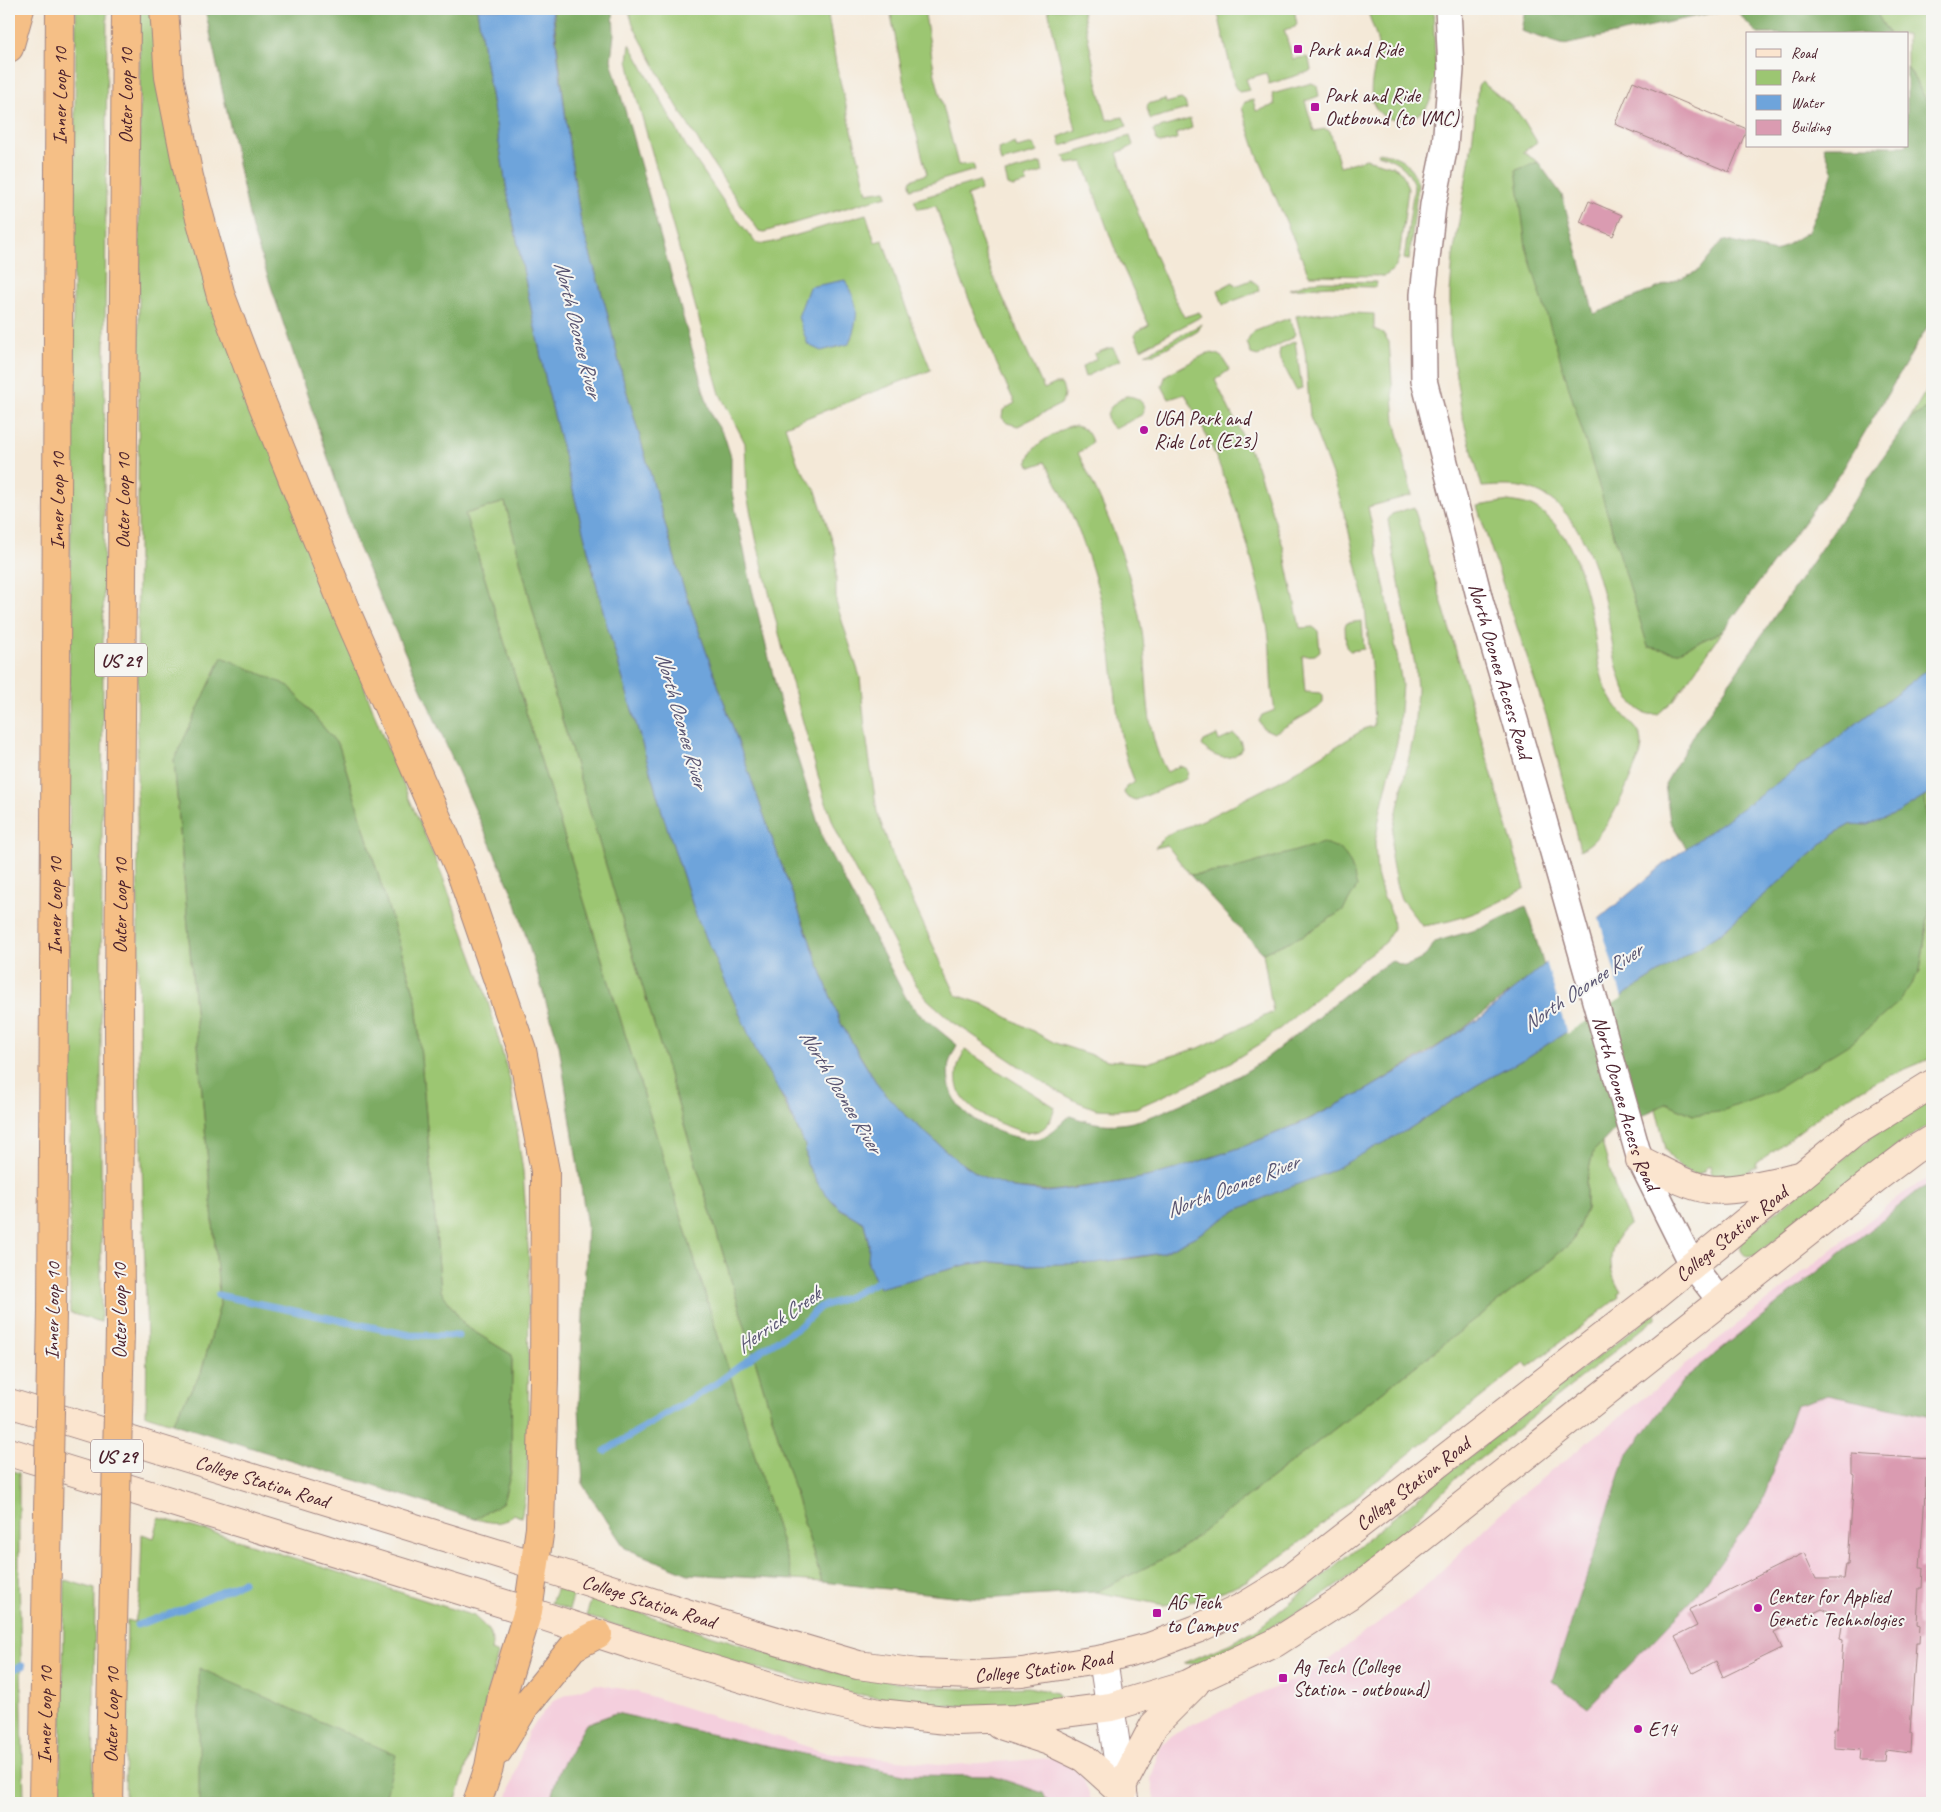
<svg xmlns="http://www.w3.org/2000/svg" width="1941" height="1812" font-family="Caveat,sans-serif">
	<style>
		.built { fill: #f4cfdd }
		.green { fill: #9cc672; stroke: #73724e }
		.forest { fill: #7dab64; stroke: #646548 }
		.water { fill: #6ea4db; stroke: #5c6283 }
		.pier { fill: #f4e9d8 }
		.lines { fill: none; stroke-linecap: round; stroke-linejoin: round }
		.stream { stroke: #6ea4db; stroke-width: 7 }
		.building { fill: #da9bb1 }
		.minor-casing { stroke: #9f8482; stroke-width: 28 }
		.tertiary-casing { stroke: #9f8482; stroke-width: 30 }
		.secondary-casing { stroke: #9f8482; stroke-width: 30 }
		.motorway-casing { stroke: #9f8482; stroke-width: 30 }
		.minor { stroke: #fff; stroke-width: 25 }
		.tertiary { stroke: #fff; stroke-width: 28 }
		.secondary { stroke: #fbe5cf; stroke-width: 28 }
		.motorway { stroke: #f5bf86; stroke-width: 28 }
		.motorway-bridge-casing { stroke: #9f8482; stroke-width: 30; stroke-linecap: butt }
		.motorway-bridge { stroke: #f5bf86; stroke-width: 28 }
		.poi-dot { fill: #b5179e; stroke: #f6f6f2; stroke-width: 2 }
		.labels { text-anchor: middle; stroke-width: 4; stroke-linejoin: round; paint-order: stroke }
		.shield { fill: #f6f6f2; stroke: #7e6067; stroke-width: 1 }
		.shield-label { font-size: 19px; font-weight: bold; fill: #4a1f2b }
		.poi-label { font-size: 20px; fill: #4a1f2b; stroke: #f6f6f2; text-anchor: start }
		.street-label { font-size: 20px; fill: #4a1f2b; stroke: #f6f6f2 }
		.water-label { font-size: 21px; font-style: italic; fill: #585471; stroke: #f6f6f2 }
	</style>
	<rect width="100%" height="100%" fill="#f6f6f2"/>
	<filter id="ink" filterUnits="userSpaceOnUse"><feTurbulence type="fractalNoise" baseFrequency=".02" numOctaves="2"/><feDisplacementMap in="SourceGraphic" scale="10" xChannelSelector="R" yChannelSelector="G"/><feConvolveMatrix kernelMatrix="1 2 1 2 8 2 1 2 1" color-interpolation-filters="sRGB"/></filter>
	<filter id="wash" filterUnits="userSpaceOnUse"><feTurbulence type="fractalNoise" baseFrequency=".0096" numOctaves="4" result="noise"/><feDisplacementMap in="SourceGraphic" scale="20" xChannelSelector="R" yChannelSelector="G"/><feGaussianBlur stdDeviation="1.12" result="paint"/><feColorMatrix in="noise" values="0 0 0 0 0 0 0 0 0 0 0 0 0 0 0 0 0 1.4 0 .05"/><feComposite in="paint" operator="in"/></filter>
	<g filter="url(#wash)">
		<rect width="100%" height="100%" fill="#f4e9d8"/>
		<!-- built -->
		<g class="built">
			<polygon points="1932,1176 1932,1803 1155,1803 1151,1779 1161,1744 1188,1726 1315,1670 1419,1592 1517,1498 1909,1189"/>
			<polygon points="595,1684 634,1691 827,1753 950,1765 1054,1758 1082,1774 1092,1803 506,1803 528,1732 554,1700"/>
		</g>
		<!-- green -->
		<g class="green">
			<polygon points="76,9 107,9 101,999 101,1322 70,1313 69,703"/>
			<path d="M140 9H154L159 77 364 686 383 737 442 875 484 988 510 1080 523 1171 529 1260 528 1451 526 1491 522 1514 521 1517 513 1514C502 1527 490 1522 475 1519L503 1502 511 1472 512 1355 465 1326 441 1291 416 999 339 746 289 686 174 760 220 1305 201 1373 172 1423 146 1415 147 1342 139 1056 137 807Z"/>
			<path d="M629 9H827L836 64 867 193 885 190 887 196 764 232 759 231C719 175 682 119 651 58 643 43 631 26 629 9Z"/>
			<polygon points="890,9 924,9 935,75 958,165 973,164 975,170 911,189 910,183 911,180 927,174 906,94"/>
			<polygon points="1048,9 1082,9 1098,86 1107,120 1123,117 1127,126 1061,146 1059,137 1076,130"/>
			<polygon points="1217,9 1294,9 1297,24 1295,27 1284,30 1293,59 1306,57 1309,59 1311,70 1308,72 1269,84 1266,73 1246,79 1250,90 1239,92 1235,87"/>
			<path d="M1367 9H1433L1436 79 1434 81C1433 88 1433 97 1429 103 1419 123 1386 127 1375 107 1365 89 1378 65 1378 46 1377 34 1370 20 1367 9Z"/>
			<polygon points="1874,9 1932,9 1932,110 1907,66 1907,34 1889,34"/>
			<polygon points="630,44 686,146 724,202 755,242 763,244 774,242 866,214 875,242 883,240 897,285 931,370 785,426 798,464 816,491 836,552 836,602 860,677 865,728 877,812 896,865 956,995 983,1004 1055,1043 1107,1060 1147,1063 1199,1048 1273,1012 1263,953 1304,935 1343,910 1356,887 1226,871 1190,875 1167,845 1155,848 1166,835 1203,820 1280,781 1366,728 1374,726 1372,675 1364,598 1348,528 1337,488 1310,417 1305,351 1296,316 1326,312 1374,314 1374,329 1383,333 1389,342 1395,420 1412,495 1368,507 1389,609 1402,684 1398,738 1381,809 1375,843 1377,874 1383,896 1392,914 1393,928 1386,942 1354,966 1265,1041 1206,1077 1136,1108 1117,1110 1096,1109 1076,1101 1052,1088 953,1022 927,999 915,983 845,851 834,825 824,797 784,654 757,543 747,495 745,443 720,394 635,92 628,60"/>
			<path d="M1482 82 1510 105 1523 119 1537 142 1523 152 1538 162 1516 171 1677 652 1723 631 1674 700 1658 714C1618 721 1612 637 1607 611 1603 594 1598 575 1592 559 1581 532 1564 502 1535 491 1518 484 1500 486 1482 487L1462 415 1450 337V293L1453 257 1472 144 1478 86Z"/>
			<polygon points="1312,83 1317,86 1319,96 1305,101 1314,131 1325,129 1330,131 1340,166 1366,159 1392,166 1399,170 1403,175 1408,189 1399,258 1395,268 1385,276 1309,275 1257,154 1242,108 1245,102 1253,100 1256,111 1275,105 1272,94"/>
			<polygon points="1165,99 1166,103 1181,99 1185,102 1187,109 1150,119 1147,108 1148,104"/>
			<polygon points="1190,119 1192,128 1176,134 1177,139 1160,143 1156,139 1153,130"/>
			<path d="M1130 136 1133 145 1131 147 1117 153C1135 209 1157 264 1184 317L1199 312 1202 316 1141 349 1135 335 1136 332 1149 325 1116 252 1083 162 1068 164 1064 156Z"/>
			<polygon points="1015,143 1017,148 1033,144 1038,152 1001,162 998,149"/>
			<path d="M1379 152C1402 157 1410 161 1418 184L1409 260 1404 259 1414 187C1409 168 1397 160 1378 154Z"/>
			<polygon points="1041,163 1043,172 1026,178 1027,183 1013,187 1008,185 1005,173"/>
			<path d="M979 181 981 190 967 196 991 271 1044 389 1055 384H1061C1065 390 1065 397 1061 404L1018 426 1007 423 1002 418 1003 410 1015 403C984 339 957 274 936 206L918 209 914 200Z"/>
			<polygon points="1251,280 1258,285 1259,291 1223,305 1218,290 1233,282 1236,286"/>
			<polygon points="1322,281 1377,282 1376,287 1330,286 1289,289 1310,282"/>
			<polygon points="1289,318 1295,334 1293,337 1258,356 1251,354 1247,342 1253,332"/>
			<polygon points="1202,324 1198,331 1193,334 1154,354 1145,354"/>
			<polygon points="1295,341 1302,388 1296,390 1279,356 1280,349"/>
			<polygon points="1109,348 1113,348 1120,360 1085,377 1082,367 1096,359 1094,354"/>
			<path d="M1208 353C1220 353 1226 359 1229 370L1215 380 1257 466 1283 546 1300 628 1313 627 1318 631 1320 651 1315 655 1302 656 1305 692 1321 693 1323 695V703L1318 708 1274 733 1263 728 1259 721 1262 715 1275 710C1269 684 1272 656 1268 630 1252 547 1226 468 1185 394L1169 399 1162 386 1166 375Z"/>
			<polygon points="1932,380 1932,405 1909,420"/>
			<path d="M1126 396C1136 396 1147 402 1143 414L1115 429C1097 416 1113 403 1126 396Z"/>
			<path d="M1069 426C1081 425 1089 430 1092 442L1089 446 1078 453C1105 506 1128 561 1140 620 1150 668 1141 729 1167 772L1180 766 1186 768 1188 772 1186 779 1136 800 1128 798 1124 793 1126 787 1135 782C1115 736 1117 688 1109 640 1099 578 1077 517 1045 462L1031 467 1028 462C1031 443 1054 435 1069 426Z"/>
			<path d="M1509 501C1518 503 1527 503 1535 508 1575 530 1587 591 1594 632 1597 647 1597 663 1602 677 1605 689 1612 701 1620 711 1633 727 1647 732 1640 756 1626 785 1610 836 1580 850L1548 721 1477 506Z"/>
			<polygon points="505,502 555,696 822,1582 793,1580 465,514"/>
			<path d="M1414 507 1525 888C1490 908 1462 921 1422 926L1401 899 1396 884 1391 857 1393 830 1414 734 1417 689 1415 665 1394 557 1388 520 1392 514Z"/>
			<polygon points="1362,621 1364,649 1350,651 1346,647 1345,626 1347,623"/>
			<path d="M1234 734 1240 740 1242 748C1233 764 1211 758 1202 745L1204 741 1217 735 1219 741Z"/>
			<polygon points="1932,792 1932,885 1925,796"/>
			<polygon points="1932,892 1932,1058 1879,1080 1838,1102 1756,1164 1757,1166 1740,1176 1714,1180 1710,1172 1711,1167 1706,1167 1705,1171 1696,1175 1680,1167 1672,1159 1666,1149 1656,1109 1667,1103 1693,1115 1920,971"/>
			<path d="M965 1050 1055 1107C1052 1119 1047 1130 1034 1132 1024 1134 1013 1128 1004 1125 967 1111 943 1089 965 1050Z"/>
			<path d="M1932 1099V1123L1893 1148 1756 1255 1748 1257C1740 1253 1739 1247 1742 1239L1874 1135Z"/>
			<path d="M1602 1143 1616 1191 1630 1224C1608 1241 1605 1268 1621 1292L1618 1294 1619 1297 1528 1367 1525 1363 1400 1461 1306 1538 1246 1581 1207 1598 1164 1605 1096 1592 1175 1553 1544 1266 1573 1241 1586 1209V1182L1593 1152Z"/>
			<polygon points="1656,1312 1656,1318 1457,1477 1386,1549 1359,1570 1302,1610 1244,1642 1195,1664 1183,1663 1229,1644 1260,1627 1443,1477"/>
			<polygon points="9,1470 19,1473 19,1570 24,1803 9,1803"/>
			<path d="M159 1518 222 1535 474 1616C486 1628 495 1632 491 1651L498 1654 482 1716 455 1803H125L127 1620 135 1622 140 1595 142 1534 154 1538Z"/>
			<polygon points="65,1580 95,1589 93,1803 60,1803"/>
			<polygon points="557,1588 574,1593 569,1610 551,1603"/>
			<polygon points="592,1598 797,1662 842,1674 928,1687 964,1689 1028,1687 1057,1693 1060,1698 1056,1701 968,1706 931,1705 848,1693 718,1657 586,1616"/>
		</g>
		<!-- forest -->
		<g class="forest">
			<polygon points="205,9 477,9 507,191 548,391 606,622 664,818 696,915 757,1053 774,1081 805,1145 807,1164 820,1187 839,1208 864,1223 869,1245 868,1264 943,1271 969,1264 993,1262 1027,1265 1129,1259 1162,1253 1196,1236 1237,1210 1407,1130 1477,1085 1529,1056 1719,934 1837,832 1851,824 1867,825 1898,813 1925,796 1932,892 1920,971 1899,1002 1851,1043 1772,1092 1719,1112 1693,1115 1667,1103 1615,1129 1593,1152 1586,1182 1586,1209 1573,1241 1544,1266 1175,1553 1096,1592 981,1599 822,1582 555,696 505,502 465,514 793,1580 688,1574 625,1548 583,1485 579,1406 587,1226 559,1045 514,897 357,545 252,229"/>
			<path d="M553 9H613L614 34 611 60 704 392 712 417 724 435 731 457V488L752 589 780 703 824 842 906 998 918 1013 957 1045C954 1051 951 1057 949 1063 948 1068 948 1076 949 1082 953 1111 979 1125 1005 1134 1016 1137 1031 1142 1043 1137 1052 1134 1062 1122 1070 1116 1116 1133 1140 1122 1183 1103 1206 1093 1229 1082 1250 1069 1268 1058 1285 1043 1302 1030 1333 1006 1357 981 1392 961L1405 966C1420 961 1429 956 1434 942L1482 928 1526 906 1544 966 1455 1035 1368 1089 1307 1120 1245 1146 1180 1168 1147 1177 1114 1183 1051 1191 1013 1188 981 1176 953 1157 902 1112 879 1087 840 1022 780 861 682 583 623 379 606 308 581 223 570 152Z"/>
			<polygon points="1525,9 1730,9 1564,45 1521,31"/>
			<polygon points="1734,9 1874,9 1889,34 1758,34"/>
			<polygon points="1907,66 1932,110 1932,319 1843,469 1723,631 1677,652 1648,647 1526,247 1516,170 1538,162 1562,195 1594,314 1698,271 1723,240 1775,252 1808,232 1833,173 1824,146 1907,146"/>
			<polygon points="1932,405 1932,666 1798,768 1687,849 1670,821 1665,784 1696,731 1909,420"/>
			<polygon points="222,657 289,686 339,746 416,999 441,1291 465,1326 512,1355 511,1472 503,1502 475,1519 368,1484 172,1423 201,1373 220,1305 174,760"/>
			<path d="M1323 843C1350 849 1351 864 1357 887L1343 910 1304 935 1263 953 1190 875 1226 871Z"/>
			<polygon points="1932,1183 1932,1417 1828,1395 1796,1405 1760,1507 1697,1595 1588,1708 1552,1681 1626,1457 1684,1379 1919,1190"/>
			<polygon points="199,1668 396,1755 384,1803 199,1803"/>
			<polygon points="616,1713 759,1745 909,1775 992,1776 1043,1793 1048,1803 549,1803 560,1769 586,1724"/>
		</g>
		<!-- water -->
		<g class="water">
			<polygon points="477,9 552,9 570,152 581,223 606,308 623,379 682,583 780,861 840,1022 861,1058 879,1087 902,1112 953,1157 981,1176 1013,1188 1047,1192 1114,1183 1147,1177 1180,1168 1245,1146 1308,1120 1368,1089 1427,1054 1483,1016 1667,862 1798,768 1932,666 1932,792 1898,813 1867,825 1851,824 1837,832 1719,934 1529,1056 1477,1085 1407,1130 1327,1173 1277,1192 1237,1210 1196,1236 1162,1253 1095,1263 1027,1265 993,1262 969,1264 879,1288 868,1264 869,1244 864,1223 839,1208 820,1187 807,1164 805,1145 785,1101 757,1053 696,915 664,818 606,622 548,391 507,191"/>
			<path d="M845 280C860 307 859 316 849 344L821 351 808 345 798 317 809 287Z"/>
		</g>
		<!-- pier -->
		<polygon class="pier" points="1599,918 1622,998 1567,1034 1546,961"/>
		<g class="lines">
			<!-- stream -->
			<g class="stream">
				<polyline points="218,1295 410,1335 458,1336"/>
				<polyline points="605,1451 717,1383 763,1349 798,1328 820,1307 846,1298 885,1278"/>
				<polyline points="137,1625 176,1612 243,1582"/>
				<polyline points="9,1671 22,1666"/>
			</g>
		</g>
		<g id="blocks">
			<!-- building -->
			<g class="building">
				<polygon points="1633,81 1747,129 1729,172 1615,124"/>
				<polygon points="1589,201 1622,215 1613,236 1580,222"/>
				<polygon points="1852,1454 1930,1459 1929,1478 1926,1478 1920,1568 1923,1568 1922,1588 1919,1588 1917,1624 1920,1625 1919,1643 1916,1643 1910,1733 1912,1733 1911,1753 1885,1750 1884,1760 1860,1760 1861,1750 1834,1748 1834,1728 1837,1729 1843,1640 1840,1639 1843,1619 1822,1609 1774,1632 1782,1648 1723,1677 1716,1661 1693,1673 1675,1637 1697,1626 1689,1610 1804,1553 1816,1579 1844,1579 1846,1564 1848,1564 1854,1475 1852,1474"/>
			</g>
		</g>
	</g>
	<g filter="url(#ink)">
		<use href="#blocks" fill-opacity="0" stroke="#9f8482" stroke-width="1"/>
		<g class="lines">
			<!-- minor casing -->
			<g class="minor-casing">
				<g id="minor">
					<path id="s1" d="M1448 9 1451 70 1445 146 1433 205 1423 295 1424 380 1480 600 1532 778 1640 1160 1693 1266 1721 1302"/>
				</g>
			</g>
			<!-- tertiary casing -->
			<g class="tertiary-casing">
				<polyline id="tertiary" points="1103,1659 1124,1799"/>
			</g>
			<!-- secondary casing -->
			<g class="secondary-casing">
				<g id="secondary">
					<path d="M1640 1160C1661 1170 1684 1185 1708 1189 1731 1193 1776 1181 1800 1176"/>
					<path id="s2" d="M9 1403 535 1565 740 1630 858 1665 918 1673 973 1675 1022 1672 1103 1659 1149 1647 1197 1629 1243 1607 1289 1579 1656 1295 1855 1132 1932 1084"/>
					<polyline points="9,1452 528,1611 635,1646 787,1692 879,1713 956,1721 1016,1719 1111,1707 1188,1684 1202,1677 1275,1643 1348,1596 1875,1179 1912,1151 1932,1139"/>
					<polyline points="1000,1725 1049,1741 1084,1758 1123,1793"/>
					<polyline points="1122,1786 1154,1725 1195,1684"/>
				</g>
			</g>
			<!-- motorway casing -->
			<g class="motorway-casing">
				<g id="motorway">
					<polyline points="164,9 169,77 189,177 221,296 258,393 345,609 460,870 522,1050 545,1171 544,1379 540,1528 528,1611 502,1696 489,1767 477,1803"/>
					<polyline points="9,48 20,9"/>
					<path id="s3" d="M52 1312 60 9"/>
					<path id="s4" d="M120 1330 119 1001 126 9"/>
					<polyline points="498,1751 525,1706 573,1647 598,1634"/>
					<path id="s5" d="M43 1803 47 1561"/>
					<path id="s6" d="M109 1803 114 1581"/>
				</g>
			</g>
			<!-- minor -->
			<use href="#minor" class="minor"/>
			<!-- tertiary -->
			<use href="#tertiary" class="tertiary"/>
			<!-- secondary -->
			<use href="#secondary" class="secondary"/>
			<!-- motorway -->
			<use href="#motorway" class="motorway"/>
			<!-- motorway-bridge casing -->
			<g class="motorway-bridge-casing">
				<g id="motorway-bridge">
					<polyline points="47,1561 52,1312"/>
					<polyline points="114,1581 120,1330"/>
				</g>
			</g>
			<!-- motorway-bridge -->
			<use href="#motorway-bridge" class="motorway-bridge"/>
		</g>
	</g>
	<!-- markers -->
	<g class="poi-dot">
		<rect x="1293" y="44" width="10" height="10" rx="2.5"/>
		<rect x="1310" y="102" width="10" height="10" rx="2.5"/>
		<circle cx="1144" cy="430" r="5"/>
		<circle cx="1758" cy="1608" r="5"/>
		<rect x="1152" y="1608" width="10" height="10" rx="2.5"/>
		<rect x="1278" y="1673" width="10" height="10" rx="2.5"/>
		<circle cx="1638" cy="1729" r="5"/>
	</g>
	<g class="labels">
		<!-- shield labels -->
		<g class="shield">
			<rect x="95" y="643.5" width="52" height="33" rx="4"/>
			<rect x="91" y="1439.5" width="52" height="33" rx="4"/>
		</g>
		<g class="shield-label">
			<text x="121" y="667">US 29</text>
			<text x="117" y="1463">US 29</text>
		</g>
		<!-- poi labels -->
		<g class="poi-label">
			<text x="1308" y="56">Park and Ride</text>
			<text x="1325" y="102">Park and Ride<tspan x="1325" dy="23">Outbound (to VMC)</tspan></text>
			<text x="1154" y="425">UGA Park and<tspan x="1154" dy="23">Ride Lot (E23)</tspan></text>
			<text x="1768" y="1603">Center for Applied<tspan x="1768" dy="23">Genetic Technologies</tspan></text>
			<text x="1167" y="1609">AG Tech<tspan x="1167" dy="23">to Campus</tspan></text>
			<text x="1293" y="1673">Ag Tech (College<tspan x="1293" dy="23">Station - outbound)</tspan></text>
			<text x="1648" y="1736">E14</text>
		</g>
		<!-- street labels -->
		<g class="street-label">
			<text dy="7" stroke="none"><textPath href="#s3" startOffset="1216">Inner Loop 10</textPath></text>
			<text dy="7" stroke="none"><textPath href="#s4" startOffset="1234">Outer Loop 10</textPath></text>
			<text dy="7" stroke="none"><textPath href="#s3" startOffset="811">Inner Loop 10</textPath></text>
			<text dy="7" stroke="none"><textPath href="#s4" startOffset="829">Outer Loop 10</textPath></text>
			<text dy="7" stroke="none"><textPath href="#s1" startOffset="674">North Oconee Access Road</textPath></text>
			<text dy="7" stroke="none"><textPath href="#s3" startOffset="406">Inner Loop 10</textPath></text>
			<text dy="7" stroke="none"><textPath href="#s4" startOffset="424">Outer Loop 10</textPath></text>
			<text dy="7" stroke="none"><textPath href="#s1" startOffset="1124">North Oconee Access Road</textPath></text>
			<text dy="7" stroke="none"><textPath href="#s2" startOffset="1900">College Station Road</textPath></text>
			<text transform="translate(52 1311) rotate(-89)" y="7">Inner Loop 10</text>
			<text transform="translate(119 1311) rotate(-90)" y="7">Outer Loop 10</text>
			<text dy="7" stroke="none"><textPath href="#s2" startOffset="265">College Station Road</textPath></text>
			<text dy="7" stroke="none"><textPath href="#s2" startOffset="1495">College Station Road</textPath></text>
			<text dy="7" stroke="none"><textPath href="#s2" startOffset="670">College Station Road</textPath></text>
			<text dy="7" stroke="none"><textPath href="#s2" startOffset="1075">College Station Road</textPath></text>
			<text dy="7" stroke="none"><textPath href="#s5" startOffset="88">Inner Loop 10</textPath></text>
			<text dy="7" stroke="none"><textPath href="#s6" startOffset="88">Outer Loop 10</textPath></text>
		</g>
		<!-- water labels -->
		<g class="water-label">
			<text transform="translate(578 329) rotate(76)" y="7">North Oconee River</text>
			<text transform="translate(682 720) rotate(74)" y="7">North Oconee River</text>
			<text transform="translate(1582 987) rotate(-34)" y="7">North Oconee River</text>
			<text transform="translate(841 1091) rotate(59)" y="7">North Oconee River</text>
			<text transform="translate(1232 1186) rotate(-21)" y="7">North Oconee River</text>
			<text transform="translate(778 1320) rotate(-35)" y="7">Herrick Creek</text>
		</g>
	</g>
	<!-- margin -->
	<rect width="1941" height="1812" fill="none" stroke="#f6f6f2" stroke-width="30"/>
	<!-- legend -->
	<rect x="1746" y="32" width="162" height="115" fill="#f6f6f2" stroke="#b1a0a2"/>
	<rect x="1756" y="49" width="25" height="8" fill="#fbe5cf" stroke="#b1a0a2"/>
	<text x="1791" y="58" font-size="15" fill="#4a1f2b">Road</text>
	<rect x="1756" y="70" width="25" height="15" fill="#9cc672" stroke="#b1a0a2"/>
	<text x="1791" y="82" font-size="15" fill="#4a1f2b">Park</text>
	<rect x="1756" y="95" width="25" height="15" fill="#6ea4db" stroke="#b1a0a2"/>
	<text x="1791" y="108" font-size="15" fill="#4a1f2b">Water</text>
	<rect x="1756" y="120" width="25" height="15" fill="#da9bb1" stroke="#b1a0a2"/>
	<text x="1791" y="132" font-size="15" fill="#4a1f2b">Building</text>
</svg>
